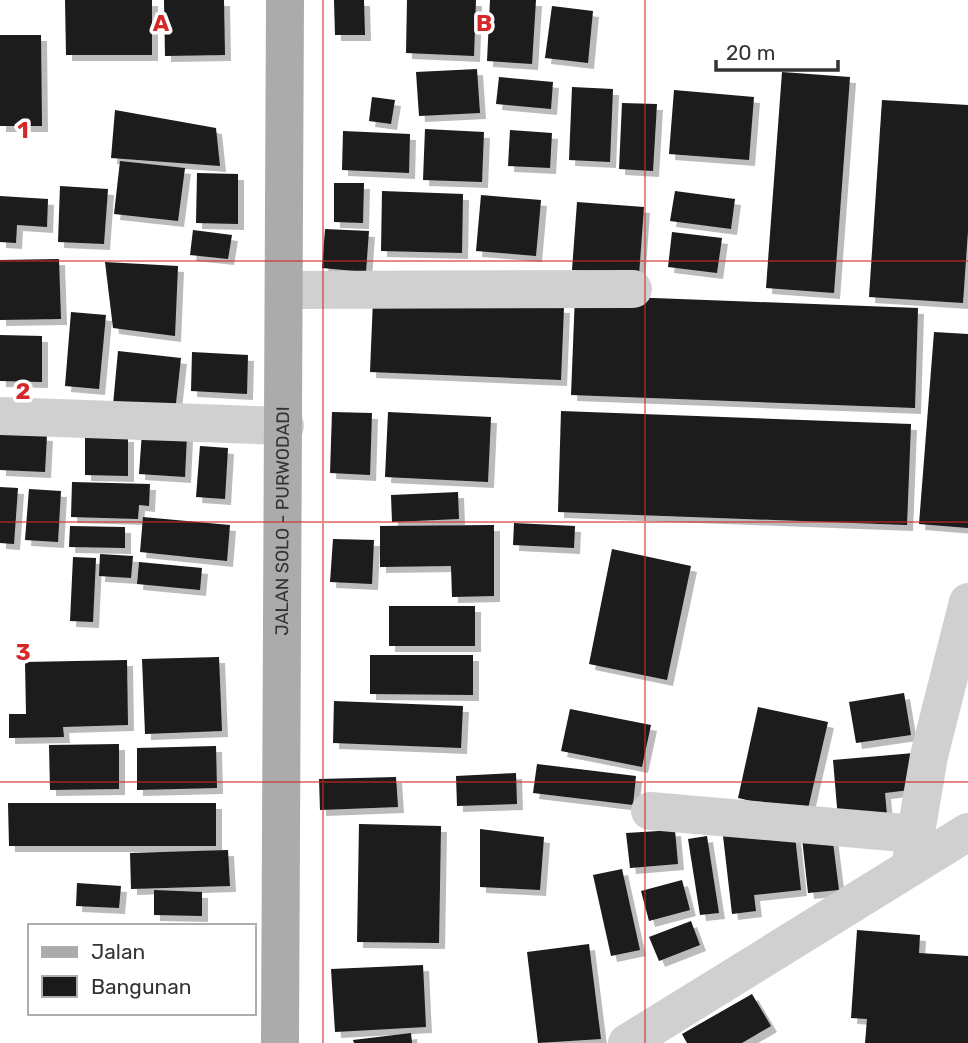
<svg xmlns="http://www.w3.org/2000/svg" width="968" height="1043" font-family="Rubik,sans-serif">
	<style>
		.building { fill: #1a1a1a; filter: url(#shadow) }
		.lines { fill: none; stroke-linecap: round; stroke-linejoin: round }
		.minor { stroke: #d0d0d0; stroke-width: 38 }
		.major { stroke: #ababab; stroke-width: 38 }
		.grid { fill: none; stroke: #d62828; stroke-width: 2; stroke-opacity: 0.55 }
		.labels { text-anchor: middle; stroke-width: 7; stroke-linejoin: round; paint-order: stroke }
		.street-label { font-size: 18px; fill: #333; stroke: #fff }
		.grid-label { font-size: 23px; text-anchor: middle; font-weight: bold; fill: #d62828; stroke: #fff; stroke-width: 7; stroke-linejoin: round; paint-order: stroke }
	</style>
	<defs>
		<filter id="shadow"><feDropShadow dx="6" dy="6" stdDeviation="0" flood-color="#0004"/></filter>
	</defs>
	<rect width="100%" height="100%" fill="#fff"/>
	<!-- building -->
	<g class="building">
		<polygon points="65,0 152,0 152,55 66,55"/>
		<polygon points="164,0 224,0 225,55 165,56"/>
		<polygon points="334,0 364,0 365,35 335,35"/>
		<polygon points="407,0 476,0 474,56 406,53"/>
		<polygon points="490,0 536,0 532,64 487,61"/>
		<polygon points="552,6 593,11 588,63 545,58"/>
		<polygon points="0,35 41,35 42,126 0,126"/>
		<polygon points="477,69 480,113 419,116 416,72"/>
		<polygon points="782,72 850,77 834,293 766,288"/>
		<polygon points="499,77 553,82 551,109 496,104"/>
		<polygon points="572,87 613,89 610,162 569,160"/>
		<polygon points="674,90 754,97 749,160 669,154"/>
		<polygon points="372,97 395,100 391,124 369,121"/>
		<polygon points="882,100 968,105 968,231 963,303 869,297"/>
		<polygon points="622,103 657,104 653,171 619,169"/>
		<polygon points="115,110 216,128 220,166 111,158"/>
		<polygon points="425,129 484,132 482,182 423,180"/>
		<polygon points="510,130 552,133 550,168 508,166"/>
		<polygon points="343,131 410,134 409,173 342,170"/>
		<polygon points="120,161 185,168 178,221 114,214"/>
		<polygon points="197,173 238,174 238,224 196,223"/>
		<polygon points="334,183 364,183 363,223 334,222"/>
		<polygon points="60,186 108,189 104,244 58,242"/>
		<polygon points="382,191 463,194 462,253 381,251"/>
		<polygon points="675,191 735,199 731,229 670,221"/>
		<polygon points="481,195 541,200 536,256 476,251"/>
		<polygon points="0,196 48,199 47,227 17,225 16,243 0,242"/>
		<polygon points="577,202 644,207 639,275 572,270"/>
		<polygon points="325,229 369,231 366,272 322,268"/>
		<polygon points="193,230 232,235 228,259 190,255"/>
		<polygon points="672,232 722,238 717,273 668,267"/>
		<polygon points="59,259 61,319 0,320 0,260"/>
		<polygon points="105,262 178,266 175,336 113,328"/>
		<polygon points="575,295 918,308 915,408 571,395"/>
		<polygon points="373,299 564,307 561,380 370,372"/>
		<polygon points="71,312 106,315 99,389 65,386"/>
		<polygon points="934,332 968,334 968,528 919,524"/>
		<polygon points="0,335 42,336 42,382 0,381"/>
		<polygon points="118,351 181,358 175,412 113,405"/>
		<polygon points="192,352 248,355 247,394 191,391"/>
		<polygon points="561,411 911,424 907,525 558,512"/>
		<polygon points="332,412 372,413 370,475 330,473"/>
		<polygon points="388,412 491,417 488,482 385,477"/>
		<polygon points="0,432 47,435 45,472 0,470"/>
		<polygon points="142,432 187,435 185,477 139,474"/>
		<polygon points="85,435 128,436 128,476 85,475"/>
		<polygon points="200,446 228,448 225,499 196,497"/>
		<polygon points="72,482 150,484 149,506 139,505 138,519 71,517"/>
		<polygon points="0,487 18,488 14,544 0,543"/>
		<polygon points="29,489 61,491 58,542 25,540"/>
		<polygon points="458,492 459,519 392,522 391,495"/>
		<polygon points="143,517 230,525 227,561 140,552"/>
		<polygon points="514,523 575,526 574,548 513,545"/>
		<polygon points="494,525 494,596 452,597 451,566 380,567 380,526"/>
		<polygon points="70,526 125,527 125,548 69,547"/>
		<polygon points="333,539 374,540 372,584 330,582"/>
		<polygon points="612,549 691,566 667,680 589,664"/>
		<polygon points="100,554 133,556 131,578 99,576"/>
		<polygon points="73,557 96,558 93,622 70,621"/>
		<polygon points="139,562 202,568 200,590 137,584"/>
		<rect x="389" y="606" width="86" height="40"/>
		<polygon points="370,655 473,655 473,695 370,694"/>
		<polygon points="219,657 222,731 145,734 142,659"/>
		<polygon points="127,660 128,725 63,727 64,737 9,738 9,714 26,714 25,662"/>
		<polygon points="904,693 911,735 856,743 849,702"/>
		<polygon points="334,701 463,706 461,748 333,743"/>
		<polygon points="758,707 828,722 807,813 738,798"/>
		<polygon points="570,709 651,725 642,767 561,751"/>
		<polygon points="119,744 119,789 50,790 49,745"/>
		<polygon points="216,746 217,788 137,790 137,748"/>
		<polygon points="914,753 918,789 885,793 887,815 838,819 833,760"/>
		<polygon points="537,764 636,776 633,805 533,793"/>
		<polygon points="516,773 517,804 457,806 456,776"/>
		<polygon points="396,777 398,807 320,810 319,779"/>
		<polygon points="8,803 216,803 216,846 9,846"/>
		<polygon points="359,824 441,826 439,943 357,942"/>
		<polygon points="794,827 801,890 754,895 756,911 732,914 723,836"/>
		<polygon points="480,829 544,837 540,890 480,887"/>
		<polygon points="675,830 678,864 630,868 626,833"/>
		<polygon points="832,835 839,890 808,893 802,838"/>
		<polygon points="707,836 719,913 700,915 688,839"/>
		<polygon points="228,850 230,886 131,889 130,853"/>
		<polygon points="622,869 640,950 611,956 593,875"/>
		<polygon points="682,880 690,910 649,921 641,891"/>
		<polygon points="77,883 121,886 119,908 76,906"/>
		<polygon points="154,890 202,892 202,916 154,915"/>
		<polygon points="691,921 700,945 659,961 649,937"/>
		<polygon points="857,930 920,935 919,953 968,956 968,1043 865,1043 867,1019 851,1018"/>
		<polygon points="589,944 601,1039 538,1043 527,952"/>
		<polygon points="423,965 426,1027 335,1032 331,969"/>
		<polygon points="752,994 771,1026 742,1043 687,1043 682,1034"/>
		<polygon points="411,1033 412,1043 354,1043 353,1040"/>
	</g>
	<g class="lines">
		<!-- minor -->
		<g class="minor">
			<polyline points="285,290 633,289"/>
			<polyline points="0,416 285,426"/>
			<polyline points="650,811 915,834"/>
			<polyline points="910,868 929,756 968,602"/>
			<polyline points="627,1043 968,832"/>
		</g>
		<!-- major -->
		<path class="major" id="s1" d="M280 1043 285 0"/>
	</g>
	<!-- grid -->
	<path class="grid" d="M323 0V1043M645 0V1043M0 261H968M0 522H968M0 782H968"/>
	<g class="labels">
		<!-- street labels -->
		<g class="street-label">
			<text dy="6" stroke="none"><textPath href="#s1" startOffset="522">JALAN SOLO - PURWODADI</textPath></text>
		</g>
	</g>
	<g class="grid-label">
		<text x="161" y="31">A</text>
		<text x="484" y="31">B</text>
		<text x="23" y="138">1</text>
		<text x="23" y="399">2</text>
		<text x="23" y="660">3</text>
	</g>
	<!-- legend -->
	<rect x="28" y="924" width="228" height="91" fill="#ffffff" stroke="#adadad" stroke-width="2"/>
	<rect x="42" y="947" width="35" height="10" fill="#ababab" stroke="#adadad" stroke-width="2"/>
	<text x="91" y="959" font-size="21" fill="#333333">Jalan</text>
	<rect x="42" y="976" width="35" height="21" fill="#1a1a1a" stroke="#adadad" stroke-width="2"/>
	<text x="91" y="994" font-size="21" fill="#333333">Bangunan</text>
	<!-- scale -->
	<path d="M716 60v10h122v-10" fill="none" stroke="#333333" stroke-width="3.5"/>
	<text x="726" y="60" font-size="21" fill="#333333" stroke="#ffffff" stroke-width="5" paint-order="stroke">20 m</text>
</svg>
